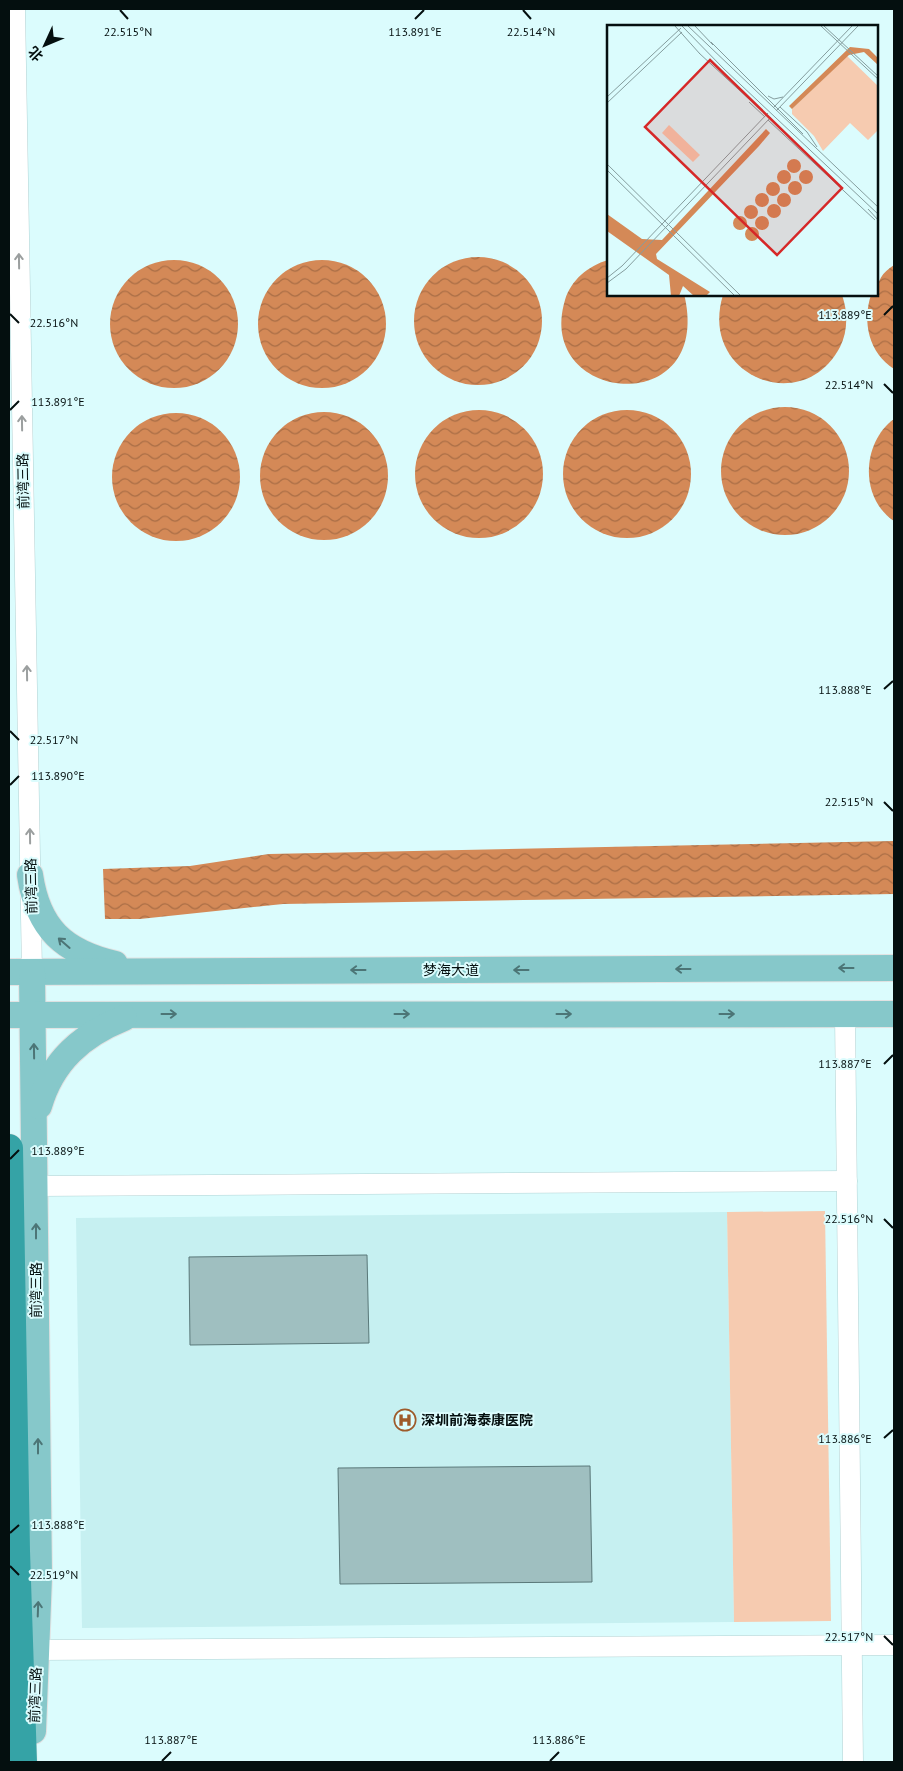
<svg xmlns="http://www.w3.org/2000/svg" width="903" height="1771" font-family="'PT Sans','Noto Sans SC',sans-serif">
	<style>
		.built { fill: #c6f0f1 }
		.grass { fill: #f6cbb0 }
		.water { fill: url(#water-waves) }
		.building { fill: #9fbfc0; stroke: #5a7879 }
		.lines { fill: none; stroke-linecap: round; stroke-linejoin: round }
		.minor-casing { stroke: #b2d2d3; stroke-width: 21 }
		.major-casing { stroke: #e1e2e2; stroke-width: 28 }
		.highway-casing { stroke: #e1e2e2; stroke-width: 29 }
		.minor { stroke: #fff; stroke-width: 20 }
		.major { stroke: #86c8ca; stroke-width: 26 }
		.highway { stroke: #35a3a6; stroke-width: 28 }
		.oneway { stroke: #9b9f9f }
		.oneway2 { stroke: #4c7576 }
		.ticks { fill: none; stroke: #040f0f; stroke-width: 2 }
		.labels { text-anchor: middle; stroke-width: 4; stroke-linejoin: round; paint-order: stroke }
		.street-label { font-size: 14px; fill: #040f0f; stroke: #dbfcfd }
		.poi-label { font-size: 14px; font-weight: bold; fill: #040f0f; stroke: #dbfcfd; text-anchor: start }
		.inset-road { fill: none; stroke: #859d9e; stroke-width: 1 }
		.view { fill: #d62828; fill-opacity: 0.15; stroke: #d62828; stroke-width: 2.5 }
		.inset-edge { fill: none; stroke: #040f0f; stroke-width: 2.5 }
		.ticks-label { font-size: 12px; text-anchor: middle; fill: #040f0f; stroke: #dbfcfd; stroke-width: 4; stroke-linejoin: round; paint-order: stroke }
	</style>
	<defs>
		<pattern id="water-waves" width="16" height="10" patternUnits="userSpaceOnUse" patternTransform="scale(1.25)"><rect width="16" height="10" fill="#d48957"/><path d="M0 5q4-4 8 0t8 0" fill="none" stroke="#aa6e46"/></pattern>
	</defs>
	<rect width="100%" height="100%" fill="#dbfcfd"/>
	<!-- built -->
	<polygon class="built" points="727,1212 734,1622 82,1628 76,1218"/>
	<!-- grass -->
	<polygon class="grass" points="825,1211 831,1621 734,1622 727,1212"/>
	<!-- water -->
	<g class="water">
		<circle cx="478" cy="321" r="64"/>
		<path d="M608 260V295H684L685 298C711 421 534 403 565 300 571 280 588 266 608 260Z"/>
		<circle cx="322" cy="324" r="64"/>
		<circle cx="174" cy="324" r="64"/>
		<path d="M894 265V369C869 353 862 322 871 295H877C877 280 882 273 894 265Z"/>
		<path d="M723 295H842C848 312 848 331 840 347 803 418 698 376 723 295Z"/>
		<circle cx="785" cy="471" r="64"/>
		<circle cx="627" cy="474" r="64"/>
		<circle cx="479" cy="474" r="64"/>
		<circle cx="324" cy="476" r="64"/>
		<circle cx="176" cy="477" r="64"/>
		<path d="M894 419V521C859 498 862 442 894 419Z"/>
		<polygon points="894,841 894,894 283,904 140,919 105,919 103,869 190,866 269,854"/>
	</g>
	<!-- building -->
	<g class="building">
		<polygon points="367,1255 369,1343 190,1345 189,1257"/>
		<polygon points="590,1466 592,1582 340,1584 338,1468"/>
	</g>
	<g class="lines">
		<!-- minor casing -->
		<g class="minor-casing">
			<g id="minor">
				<polyline points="15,9 32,972"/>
				<polyline points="845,1014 853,1762"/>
				<polyline points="36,1186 847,1181"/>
				<polyline points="36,1650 894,1645"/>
			</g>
		</g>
		<!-- major casing -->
		<g class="major-casing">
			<g id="major">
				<path d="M30 875C38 929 64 952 115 964"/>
				<polyline points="9,972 894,968"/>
				<polyline points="32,972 39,1577 33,1731"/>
				<polyline points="9,1015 894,1014"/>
				<path d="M39 1106C52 1061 82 1035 124 1018"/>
			</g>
		</g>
		<!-- highway casing -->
		<g class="highway-casing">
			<polyline id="highway" points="9,1148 16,1551 23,1762"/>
		</g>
		<!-- minor -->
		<use href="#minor" class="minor"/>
		<!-- major -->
		<use href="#major" class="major"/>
		<!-- highway -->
		<use href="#highway" class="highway"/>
	</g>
	<!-- one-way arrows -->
	<defs><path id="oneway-shaft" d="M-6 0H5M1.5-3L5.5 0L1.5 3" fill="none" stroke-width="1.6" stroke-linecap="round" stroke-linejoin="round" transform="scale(1.25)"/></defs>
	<g class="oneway">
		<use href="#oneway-shaft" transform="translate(19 261) rotate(-91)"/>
		<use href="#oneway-shaft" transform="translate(22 423) rotate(-91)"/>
		<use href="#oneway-shaft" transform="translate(27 673) rotate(-91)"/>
		<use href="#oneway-shaft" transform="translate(30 836) rotate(-91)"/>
	</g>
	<g class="oneway2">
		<use href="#oneway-shaft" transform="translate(64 943) rotate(-139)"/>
		<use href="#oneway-shaft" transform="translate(846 968) rotate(180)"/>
		<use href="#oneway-shaft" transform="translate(683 969) rotate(180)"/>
		<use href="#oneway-shaft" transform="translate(358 970) rotate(180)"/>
		<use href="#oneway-shaft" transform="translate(521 970) rotate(180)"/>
		<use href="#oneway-shaft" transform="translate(169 1014)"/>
		<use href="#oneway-shaft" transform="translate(402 1014)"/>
		<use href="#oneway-shaft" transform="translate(564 1014)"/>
		<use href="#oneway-shaft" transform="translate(727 1014)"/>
		<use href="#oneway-shaft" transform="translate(34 1051) rotate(-91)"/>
		<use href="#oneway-shaft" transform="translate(36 1231) rotate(-90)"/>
		<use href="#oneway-shaft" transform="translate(38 1446) rotate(-90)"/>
		<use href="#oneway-shaft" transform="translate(38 1609) rotate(-88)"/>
	</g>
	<!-- ticks -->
	<path class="ticks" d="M120 10 128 19M523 10 531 19M415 19 424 10M10 314 19 323M884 315 893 306M884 384 893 393M10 410 19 401M884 689 893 681M10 731 19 740M10 785 19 776M884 802 893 811M884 1064 893 1055M10 1159 19 1150M884 1219 893 1228M884 1438 893 1430M10 1533 19 1525M10 1566 19 1575M884 1636 893 1645M162 1761 171 1752M550 1761 559 1752"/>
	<!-- icons -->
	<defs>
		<g id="hospital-ring" transform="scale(1.125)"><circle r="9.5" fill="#dbfcfd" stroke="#9e5b2b" stroke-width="1.5"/><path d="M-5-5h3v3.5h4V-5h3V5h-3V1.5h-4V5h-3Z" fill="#9e5b2b"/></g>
	</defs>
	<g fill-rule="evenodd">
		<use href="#hospital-ring" x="405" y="1420"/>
	</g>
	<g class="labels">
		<!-- street labels -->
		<g class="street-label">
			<text transform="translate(23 481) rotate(-91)" y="5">前湾三路</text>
			<text transform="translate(31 886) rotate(-91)" y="5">前湾三路</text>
			<text x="451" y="975">梦海大道</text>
			<text transform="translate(36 1290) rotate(-90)" y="5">前湾三路</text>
			<text transform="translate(35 1695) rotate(-88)" y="5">前湾三路</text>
		</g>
		<!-- poi labels -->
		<g class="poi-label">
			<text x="421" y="1425">深圳前海泰康医院</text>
		</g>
	</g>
	<!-- overview -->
	<g transform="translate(607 25)">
		<rect width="271" height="271" fill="#dbfcfd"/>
		<path d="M62 100 93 130 86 137 55 108Z" fill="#f6cbb0"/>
		<path d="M240 31 271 61V105L261 115 243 98 216 126 207 111 185 89V84Z" fill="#f6cbb0"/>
		<path d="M243 22 262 24 271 33V40L257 27 242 30 185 84 182 81ZM159 104 163 108 152 121 49 229 50 234 103 267 99 271H87L76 261 72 271H64L62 250 0 206V189L35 214 55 215ZM180 141a7 7 0 1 1 14 0a7 7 0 1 1-14 0ZM170 152a7 7 0 1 1 14 0a7 7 0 1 1-14 0ZM192 152a7 7 0 1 1 14 0a7 7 0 1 1-14 0ZM181 163a7 7 0 1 1 14 0a7 7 0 1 1-14 0ZM159 164a7 7 0 1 1 14 0a7 7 0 1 1-14 0ZM148 175a7 7 0 1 1 14 0a7 7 0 1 1-14 0ZM170 175a7 7 0 1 1 14 0a7 7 0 1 1-14 0ZM160 186a7 7 0 1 1 14 0a7 7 0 1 1-14 0ZM137 187a7 7 0 1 1 14 0a7 7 0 1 1-14 0ZM148 198a7 7 0 1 1 14 0a7 7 0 1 1-14 0ZM126 198a7 7 0 1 1 14 0a7 7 0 1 1-14 0ZM138 209a7 7 0 1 1 14 0a7 7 0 1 1-14 0Z" fill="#d48957"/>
		<path class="inset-road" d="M68 1 93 29M75 1 117 44 272 190M81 1 272 183M88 1 106 20M214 1 272 55M217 1 272 52M104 17 196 109M92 28 182 111M161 71 167 74 176 72M0 72 74 3M142 77 158 92M0 78 75 7M173 82 200 107 210 122M166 83 245 1M169 86 251 1M161 95 268 195M0 139 134 271M0 145 128 271M261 184 272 196M0 253 15 241 161 88M0 258 19 244 164 92"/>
		<path class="view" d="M103 35 235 163 170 230 38 102Z"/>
		<rect width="271" height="271" class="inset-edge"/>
	</g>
	<g class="ticks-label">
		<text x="415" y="36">113.891°E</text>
		<text x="128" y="36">22.515°N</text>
		<text x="531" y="36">22.514°N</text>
		<text x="845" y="319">113.889°E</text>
		<text x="54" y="327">22.516°N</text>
		<text x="849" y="389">22.514°N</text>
		<text x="58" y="406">113.891°E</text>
		<text x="845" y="694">113.888°E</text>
		<text x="54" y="744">22.517°N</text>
		<text x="58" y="780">113.890°E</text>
		<text x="849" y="806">22.515°N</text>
		<text x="845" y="1068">113.887°E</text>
		<text x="58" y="1155">113.889°E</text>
		<text x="849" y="1223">22.516°N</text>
		<text x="845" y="1443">113.886°E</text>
		<text x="58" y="1529">113.888°E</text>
		<text x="54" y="1579">22.519°N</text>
		<text x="849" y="1641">22.517°N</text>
		<text x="171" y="1744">113.887°E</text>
		<text x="559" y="1744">113.886°E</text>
	</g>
	<!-- border -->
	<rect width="903" height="1771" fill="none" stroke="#040f0f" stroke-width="20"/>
	<!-- north arrow -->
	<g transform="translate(45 45) rotate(226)" stroke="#dbfcfd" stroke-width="4" paint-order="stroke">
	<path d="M0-4L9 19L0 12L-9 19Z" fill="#040f0f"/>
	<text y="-8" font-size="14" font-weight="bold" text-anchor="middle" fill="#040f0f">北</text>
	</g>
</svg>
